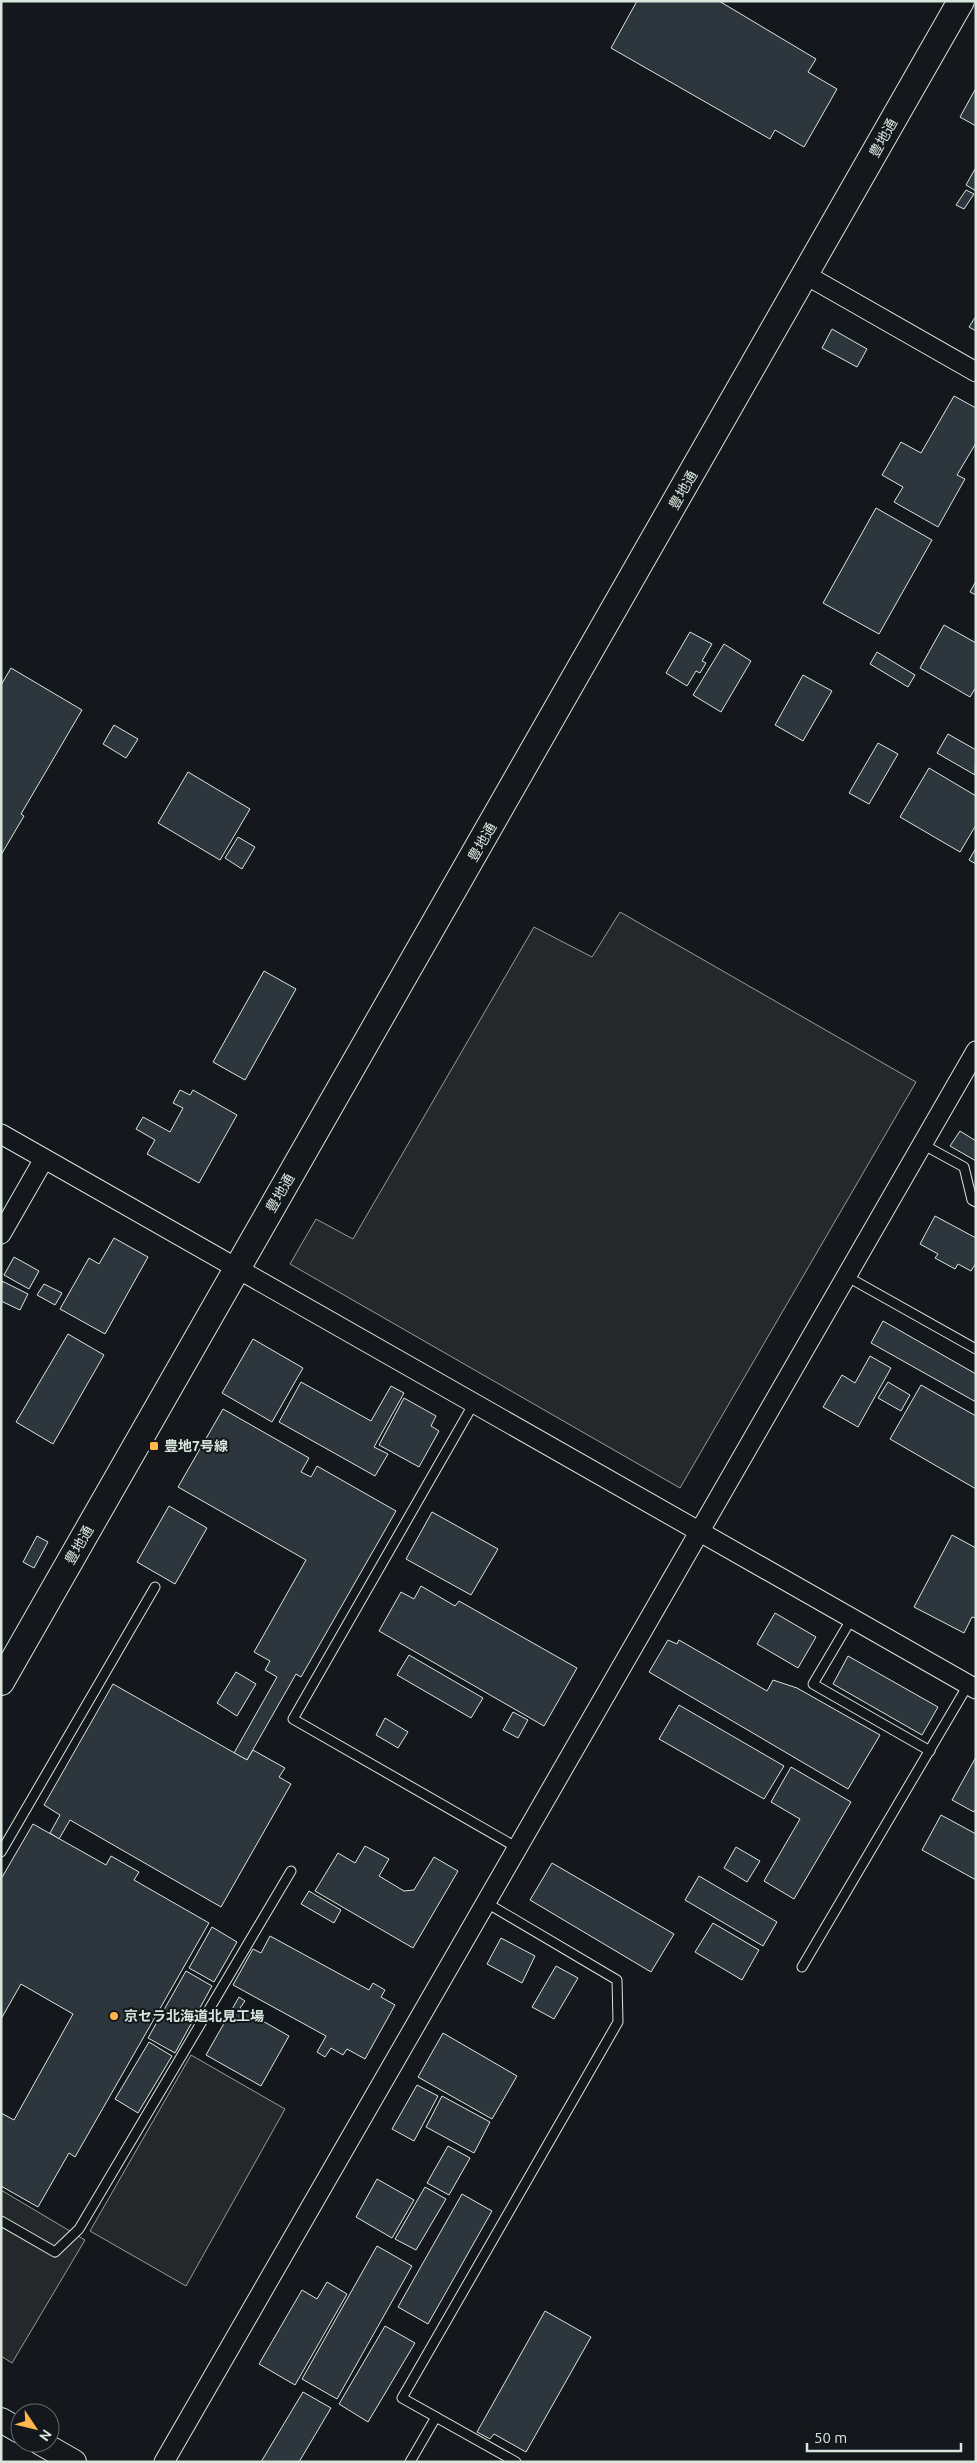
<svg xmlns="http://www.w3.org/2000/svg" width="977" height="2463" font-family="Ubuntu,'Noto Sans JP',sans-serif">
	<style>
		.parking { fill: #24282b; stroke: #939e99 }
		.building { fill: #2c363c; stroke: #d8e6dc }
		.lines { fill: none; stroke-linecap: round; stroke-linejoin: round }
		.service-casing { stroke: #d8e6dc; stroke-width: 11 }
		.minor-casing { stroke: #d8e6dc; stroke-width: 21 }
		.tertiary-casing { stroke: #d8e6dc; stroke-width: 26 }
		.secondary-casing { stroke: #d8e6dc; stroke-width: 28 }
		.service { stroke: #14181c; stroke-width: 9 }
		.minor { stroke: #14181c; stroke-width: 19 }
		.tertiary { stroke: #14181c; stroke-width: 24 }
		.secondary { stroke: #14181c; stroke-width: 26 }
		.poi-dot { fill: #ffb74d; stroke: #14181c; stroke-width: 2 }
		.labels { text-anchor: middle; stroke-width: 4; stroke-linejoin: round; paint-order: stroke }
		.street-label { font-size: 14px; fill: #d8e6dc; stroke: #14181c }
		.poi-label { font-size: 14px; font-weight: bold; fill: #d8e6dc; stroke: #14181c; text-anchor: start }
	</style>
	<rect width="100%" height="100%" fill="#14181c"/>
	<!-- parking -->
	<g class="parking">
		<polygon points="620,912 916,1082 680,1488 290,1264 316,1219 353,1239 534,927 592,957"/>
		<polygon points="191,2055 285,2109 186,2286 90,2231"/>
		<polygon points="1,2190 85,2240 12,2363 1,2356"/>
	</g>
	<!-- building -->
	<g class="building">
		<polygon points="637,1 719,1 816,59 808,72 837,89 804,147 775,130 770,139 611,48"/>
		<polygon points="976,88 976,126 960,117"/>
		<polygon points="975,169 976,170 976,191 966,185"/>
		<polygon points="966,190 974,194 964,209 956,205"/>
		<polygon points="976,316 976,331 969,327"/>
		<polygon points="832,329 867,349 857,367 822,348"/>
		<polygon points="954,396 976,408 976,443 957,475 965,479 938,527 894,502 903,487 882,475 901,442 921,453"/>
		<polygon points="876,508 932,540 879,634 823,603"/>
		<polygon points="976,581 976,595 970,592"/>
		<polygon points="944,625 976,643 976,687 970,697 920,668"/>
		<polygon points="690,632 712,644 702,661 706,663 700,673 696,671 687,686 666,673"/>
		<polygon points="724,644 751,661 721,712 693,695"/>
		<polygon points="877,652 915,675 908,687 870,664"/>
		<polygon points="11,668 82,710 21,814 24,816 1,855 1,685"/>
		<polygon points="803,675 832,691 803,741 775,725"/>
		<polygon points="114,725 138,739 126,758 103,744"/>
		<polygon points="948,734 976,750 975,775 937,753"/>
		<polygon points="878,743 898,754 869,804 849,793"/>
		<polygon points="929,768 976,796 976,825 960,852 900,817"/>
		<polygon points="188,772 250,809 220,860 158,823"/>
		<polygon points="238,837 255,847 242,869 225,858"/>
		<polygon points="976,848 976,864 969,860"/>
		<polygon points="264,971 296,989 245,1080 213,1062"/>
		<polygon points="180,1090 190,1095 193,1090 237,1115 199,1183 147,1154 155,1140 136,1129 143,1117 170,1132 183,1108 173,1103"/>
		<polygon points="960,1131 976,1141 976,1161 950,1146"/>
		<polygon points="935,1216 976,1238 976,1263 971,1271 958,1264 955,1269 935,1258 938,1254 920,1244"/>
		<polygon points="114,1238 148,1257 105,1334 60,1309 89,1258 99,1264"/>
		<polygon points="14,1257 39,1271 29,1289 4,1275"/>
		<polygon points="2,1281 28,1294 20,1310 1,1301"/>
		<polygon points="44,1284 62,1293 55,1305 37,1295"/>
		<polygon points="883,1321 976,1374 976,1402 871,1343"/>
		<polygon points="68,1334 104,1355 53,1444 16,1422"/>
		<polygon points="253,1339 303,1368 272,1422 222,1393"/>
		<polygon points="870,1356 891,1368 858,1427 823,1407 842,1375 855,1383"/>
		<polygon points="301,1382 371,1421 391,1386 404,1393 374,1447 388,1454 375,1476 279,1422"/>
		<polygon points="888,1382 910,1395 901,1411 878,1398"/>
		<polygon points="921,1385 976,1416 976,1489 890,1439"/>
		<polygon points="404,1398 436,1416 431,1426 439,1431 419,1467 379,1445"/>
		<polygon points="223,1409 309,1458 301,1472 311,1477 317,1466 396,1511 301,1677 296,1674 247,1760 234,1753 277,1677 265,1670 270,1661 254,1652 306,1560 178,1487"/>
		<polygon points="169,1506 207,1528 175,1584 137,1562"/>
		<polygon points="432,1512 498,1549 471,1595 406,1559"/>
		<polygon points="952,1535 976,1548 976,1618 972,1617 964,1633 914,1607"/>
		<polygon points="37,1536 48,1542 34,1568 23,1562"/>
		<polygon points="421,1586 455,1606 459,1601 577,1668 544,1726 379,1631 401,1592 414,1599"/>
		<polygon points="775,1613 816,1637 798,1668 757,1644"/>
		<polygon points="668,1640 677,1644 679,1640 767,1691 773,1680 797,1688 880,1735 848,1789 649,1672"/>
		<polygon points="409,1655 483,1698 471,1718 397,1675"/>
		<polygon points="848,1656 938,1707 922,1735 833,1684"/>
		<polygon points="236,1672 256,1684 237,1716 217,1703"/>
		<polygon points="113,1684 247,1760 253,1750 285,1768 279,1777 291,1784 221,1907 70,1820 59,1839 50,1833 60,1815 44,1805"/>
		<polygon points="679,1705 784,1766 764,1799 659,1739"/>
		<polygon points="513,1712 528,1720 518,1738 503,1730"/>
		<polygon points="385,1718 408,1732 398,1748 376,1735"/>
		<polygon points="976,1757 976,1809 974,1812 952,1800"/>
		<polygon points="791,1767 851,1802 794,1899 764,1881 800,1819 771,1802"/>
		<polygon points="941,1815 976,1834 976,1880 922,1850"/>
		<polygon points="33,1824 106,1865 111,1856 139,1872 134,1880 209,1923 75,2157 69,2153 38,2207 1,2186 1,2113 14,2120 73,2014 21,1984 1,2019 1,1879"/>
		<polygon points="365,1846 389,1859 379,1876 404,1891 414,1890 434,1857 458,1871 413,1948 315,1891 338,1853 355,1863"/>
		<polygon points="736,1847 760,1861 747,1882 724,1868"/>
		<polygon points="552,1863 674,1934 651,1972 530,1900"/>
		<polygon points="699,1876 777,1922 763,1946 685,1900"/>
		<polygon points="309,1891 341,1910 334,1923 301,1904"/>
		<polygon points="713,1923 759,1950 742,1980 695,1952"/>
		<polygon points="212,1927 237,1942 214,1982 189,1968"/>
		<polygon points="270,1936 369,1990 373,1983 385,1990 381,1997 395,2005 365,2059 347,2049 343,2055 331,2048 325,2057 317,2052 326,2036 233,1985 253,1949 261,1953"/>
		<polygon points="501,1938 535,1956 522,1983 487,1964"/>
		<polygon points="556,1966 578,1978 554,2019 532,2007"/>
		<polygon points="186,1971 212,1986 175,2053 148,2038"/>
		<polygon points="239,1997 245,2001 240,2008 289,2036 261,2086 206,2055"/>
		<polygon points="443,2033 517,2076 492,2119 418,2077"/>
		<polygon points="149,2042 172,2056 138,2113 115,2099"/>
		<polygon points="417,2085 438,2096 414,2141 392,2129"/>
		<polygon points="442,2096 490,2122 474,2153 426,2127"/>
		<polygon points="448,2146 470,2158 449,2195 427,2183"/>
		<polygon points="377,2179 414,2200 392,2238 356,2217"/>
		<polygon points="425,2187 446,2199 416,2250 395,2239"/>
		<polygon points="462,2194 492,2211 428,2324 398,2307"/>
		<polygon points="377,2246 412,2266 337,2399 302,2379"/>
		<polygon points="327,2282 347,2294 295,2385 259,2364 302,2290 317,2299"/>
		<polygon points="545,2311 591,2337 526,2452 494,2434 490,2439 477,2432"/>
		<polygon points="385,2326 415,2343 368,2422 339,2404"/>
		<polygon points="303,2392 331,2408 299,2462 261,2462"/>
	</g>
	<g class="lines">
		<!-- service casing -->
		<g class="service-casing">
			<g id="service">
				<polyline points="922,1144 964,1167 972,1200 976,1202"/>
				<polyline points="846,1276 976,1349"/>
				<polyline points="474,1403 293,1719 516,1847"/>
				<polyline points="852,1618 813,1684 930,1751"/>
				<polyline points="1,1852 155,1587"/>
				<polyline points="485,1902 617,1980 618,2022 402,2398 516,2462"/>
				<polyline points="802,1967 968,1685"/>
				<polyline points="1,2221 55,2252 79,2229 291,1871"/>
				<polyline points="410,2462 436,2417"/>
			</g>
		</g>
		<!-- minor casing -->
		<g class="minor-casing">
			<g id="minor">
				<polyline points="806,275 976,372"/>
				<polyline points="1,1134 976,1689"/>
				<polyline points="1,1234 44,1159"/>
				<polyline points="164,2462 976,1051"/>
			</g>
		</g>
		<!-- tertiary casing -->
		<g class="tertiary-casing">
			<g id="tertiary">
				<polyline points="1,2420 20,2431"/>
				<polyline points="41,2443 74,2462"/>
			</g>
		</g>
		<!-- secondary casing -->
		<g class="secondary-casing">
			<polyline id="secondary" points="1,1682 961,1"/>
		</g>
		<!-- service -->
		<use href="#service" class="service"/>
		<!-- minor -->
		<use href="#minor" class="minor"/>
		<!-- tertiary -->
		<use href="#tertiary" class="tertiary"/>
		<!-- secondary -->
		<use href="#secondary" class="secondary"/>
	</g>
	<!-- markers -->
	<g class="poi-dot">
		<rect x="149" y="1441" width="10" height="10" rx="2.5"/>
		<circle cx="114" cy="2016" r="5"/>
	</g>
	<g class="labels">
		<!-- street labels -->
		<g class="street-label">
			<text transform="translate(883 138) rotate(-61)" y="5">豊地通</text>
			<text transform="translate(683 490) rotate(-60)" y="5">豊地通</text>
			<text transform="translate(482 842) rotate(-60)" y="5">豊地通</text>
			<text transform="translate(280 1193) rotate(-60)" y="5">豊地通</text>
			<text transform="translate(79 1545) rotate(-60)" y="5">豊地通</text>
		</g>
		<!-- poi labels -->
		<g class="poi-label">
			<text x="164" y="1451">豊地7号線</text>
			<text x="124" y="2021">京セラ北海道北見工場</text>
		</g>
	</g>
	<!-- border -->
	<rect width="977" height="2463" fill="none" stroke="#d8e6dc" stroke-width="5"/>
	<!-- north arrow -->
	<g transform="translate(35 2428) rotate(125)"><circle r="24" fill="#14181c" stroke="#626a69"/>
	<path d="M0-4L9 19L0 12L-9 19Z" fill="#ffb74d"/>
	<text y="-8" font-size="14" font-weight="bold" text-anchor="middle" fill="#d8e6dc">N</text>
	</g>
	<!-- scale -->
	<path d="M807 2443v8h154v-8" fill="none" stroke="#d8e6dc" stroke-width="2.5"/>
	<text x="814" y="2443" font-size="15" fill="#d8e6dc" stroke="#14181c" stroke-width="4" paint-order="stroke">50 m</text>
</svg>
